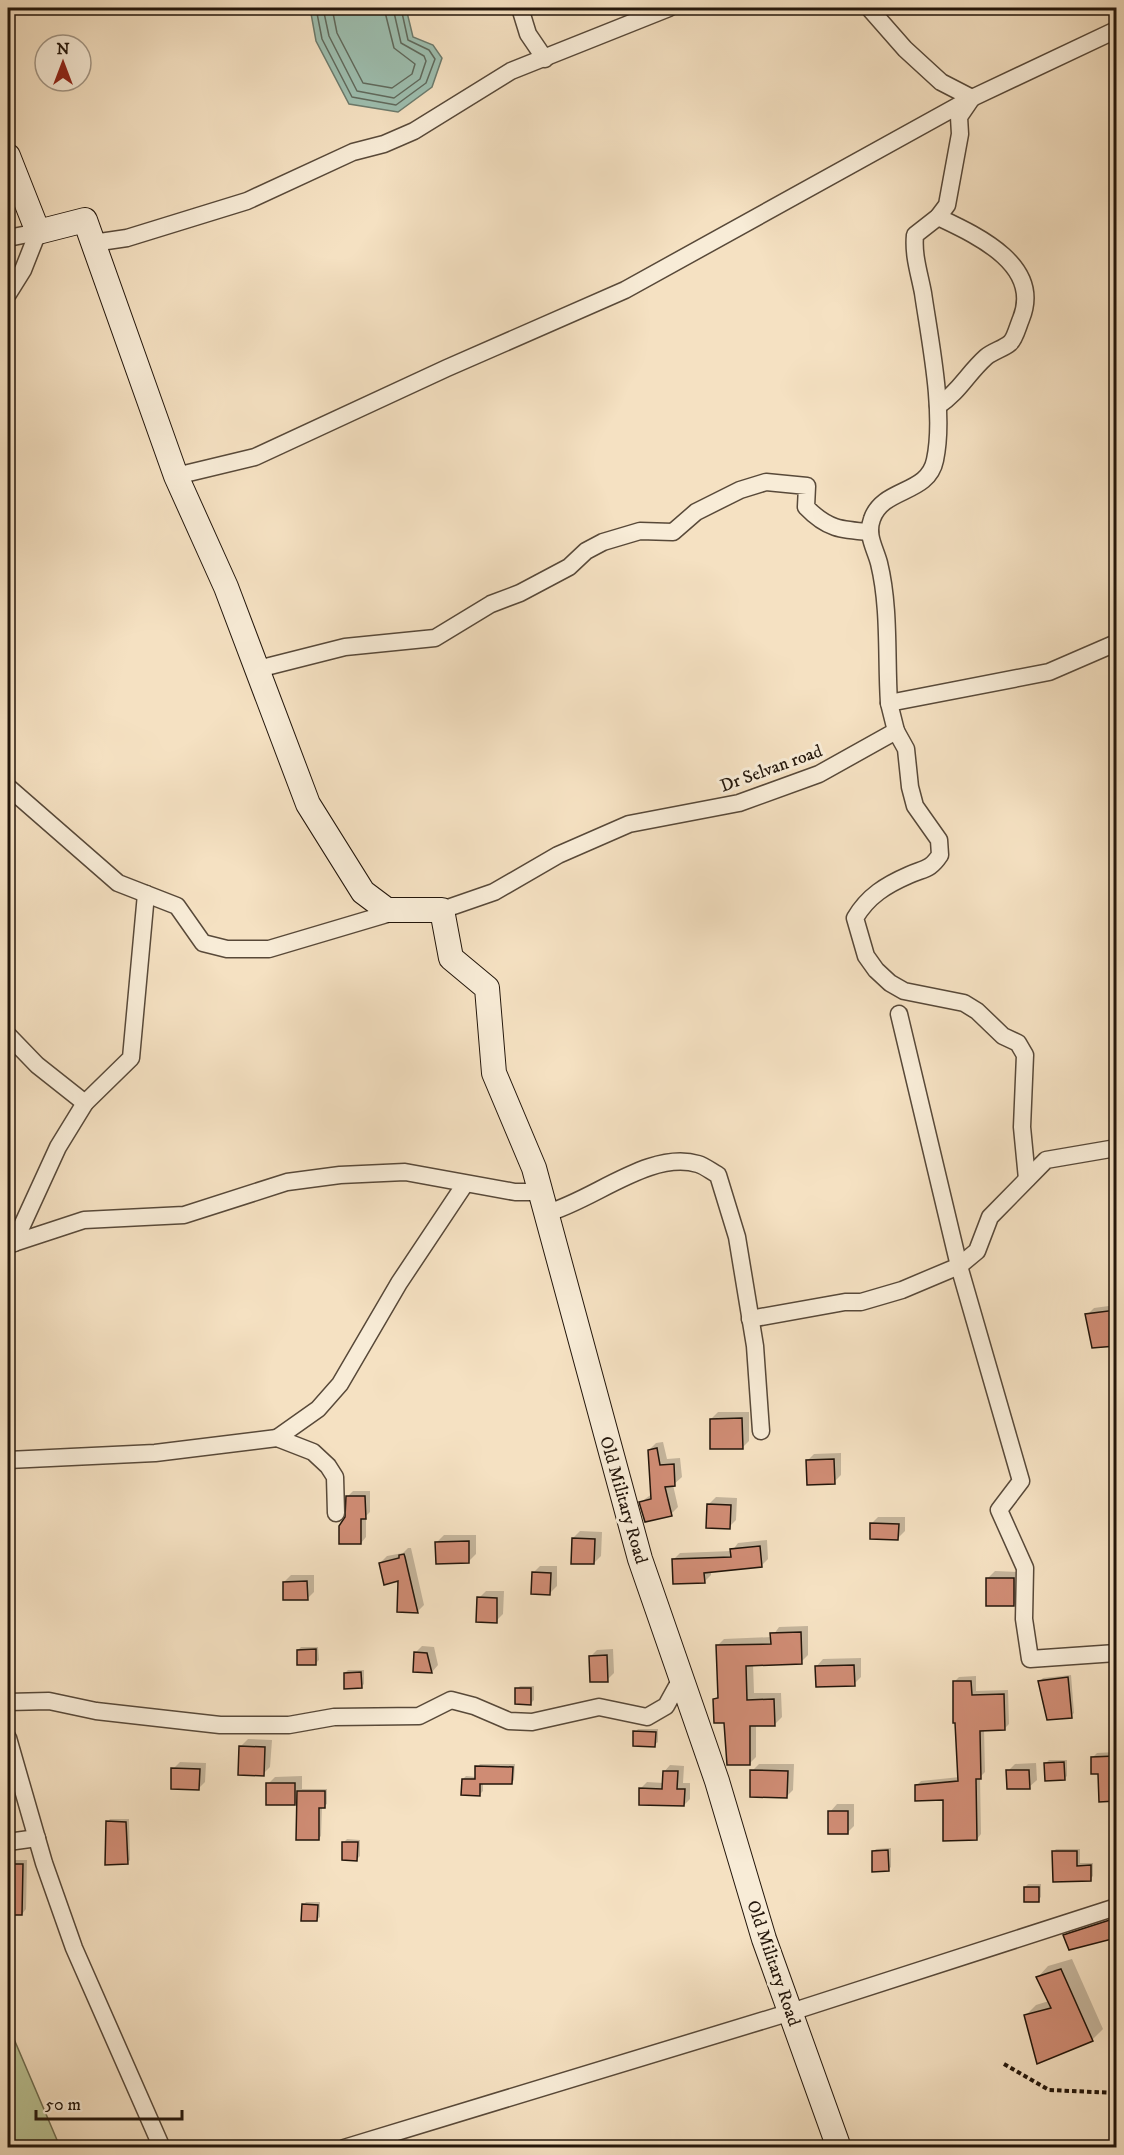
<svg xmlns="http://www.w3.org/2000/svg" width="1124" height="2155" font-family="'IM FELL DW Pica',serif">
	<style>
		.green { fill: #bac394; stroke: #6e6c50; stroke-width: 1.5 }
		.water { fill: #9dbeaf; stroke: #6c7b6d; stroke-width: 1.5 }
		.shadow { fill: #0003 }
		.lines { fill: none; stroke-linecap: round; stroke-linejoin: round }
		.shore { stroke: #606a5d; stroke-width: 1.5 }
		.building { fill: #cf8c74; stroke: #23160b; stroke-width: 1.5 }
		.street-casing { stroke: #584939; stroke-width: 19 }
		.secondary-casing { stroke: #23160b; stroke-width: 26 }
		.path { stroke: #23160b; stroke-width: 4; stroke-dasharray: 4.5 3; stroke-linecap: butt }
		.street { stroke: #f8ecd7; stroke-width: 16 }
		.secondary { stroke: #f8ecd7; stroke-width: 24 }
		.labels { text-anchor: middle; stroke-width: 6; stroke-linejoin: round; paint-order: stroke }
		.street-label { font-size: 18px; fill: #23160b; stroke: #f8ecd7 }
	</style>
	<rect width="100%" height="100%" fill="#f5e1c2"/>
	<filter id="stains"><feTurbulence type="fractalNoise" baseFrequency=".00333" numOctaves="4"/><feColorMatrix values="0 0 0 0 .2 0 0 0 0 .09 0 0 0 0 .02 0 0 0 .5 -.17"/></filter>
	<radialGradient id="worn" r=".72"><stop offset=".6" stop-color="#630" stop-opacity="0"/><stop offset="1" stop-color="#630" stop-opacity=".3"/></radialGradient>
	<!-- green -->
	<polygon class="green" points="8,2025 60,2147 8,2147"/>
	<!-- water -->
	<polygon class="water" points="310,8 406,8 413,37 433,45 442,58 432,87 398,112 349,104 316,41"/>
	<!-- shadow -->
	<g class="shadow">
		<polygon points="1116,1305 1116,1344 1093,1346 1087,1315 1094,1308"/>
		<polygon points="718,1412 749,1412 749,1441 742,1448 711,1419"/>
		<polygon points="663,1442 667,1459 680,1458 682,1477 673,1485 678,1507 671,1514 641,1502 652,1494 649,1450 656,1443"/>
		<polygon points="841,1453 841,1475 834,1482 807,1461 814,1454"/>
		<polygon points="353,1491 370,1491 370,1512 366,1516 366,1537 361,1543 348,1514 348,1496"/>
		<polygon points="716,1497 737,1498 736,1520 729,1527 709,1504"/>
		<polygon points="878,1517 905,1517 905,1531 898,1538 871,1524"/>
		<polygon points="580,1531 602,1532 601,1556 594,1563 573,1538"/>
		<polygon points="444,1535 476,1535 476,1554 469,1561 437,1542"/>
		<polygon points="767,1540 768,1559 761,1566 711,1570 711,1575 704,1582 673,1560 680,1553 732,1551 738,1543"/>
		<polygon points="408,1548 411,1548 424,1605 417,1612 400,1579 380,1563 387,1556 403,1553"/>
		<polygon points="540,1566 557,1566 557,1586 550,1593 533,1573"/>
		<polygon points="995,1571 1021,1572 1020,1598 1013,1605 988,1578"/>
		<polygon points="291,1575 314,1575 314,1592 307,1599 284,1582"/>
		<polygon points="486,1591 504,1591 503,1614 496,1621 479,1598"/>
		<polygon points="808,1626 808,1655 801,1662 753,1664 754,1693 781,1693 782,1717 775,1724 756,1725 756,1757 749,1764 715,1699 719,1695 717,1646 724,1639 772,1637 779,1627"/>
		<polygon points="422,1646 434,1647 438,1665 432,1672 415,1653"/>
		<polygon points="301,1647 318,1647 319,1660 316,1663 298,1650"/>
		<polygon points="613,1649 614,1673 607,1680 590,1657 597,1650"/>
		<polygon points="861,1658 861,1677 854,1684 816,1667 823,1659"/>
		<polygon points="348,1670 364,1670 364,1684 361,1687 345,1673"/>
		<polygon points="1071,1675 1074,1713 1071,1716 1040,1681 1043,1678"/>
		<polygon points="976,1676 976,1691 1008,1690 1009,1724 1004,1729 984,1729 985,1772 980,1777 981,1834 977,1839 944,1799 916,1786 921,1781 960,1777 954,1682 959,1677"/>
		<polygon points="520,1686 534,1686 534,1700 531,1703 517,1689"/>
		<polygon points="638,1729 658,1729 658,1742 654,1745 635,1732"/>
		<polygon points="248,1739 272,1740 270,1767 263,1774 241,1746"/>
		<polygon points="1116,1752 1116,1800 1101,1800 1100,1773 1092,1758 1097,1753"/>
		<polygon points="1049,1760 1067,1760 1067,1776 1064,1779 1046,1763"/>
		<polygon points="180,1762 206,1763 205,1782 198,1789 173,1769"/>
		<polygon points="1036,1763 1037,1780 1029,1787 1008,1771 1015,1764"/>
		<polygon points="480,1764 515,1764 514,1780 511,1783 483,1782 483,1791 480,1794 463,1779 466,1776 476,1777 477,1767"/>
		<polygon points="759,1764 794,1764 793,1790 786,1797 752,1771"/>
		<polygon points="670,1765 684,1766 683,1783 690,1783 690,1799 684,1805 640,1789 647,1782 664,1783 664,1772"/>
		<polygon points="302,1776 302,1789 327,1789 327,1804 322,1807 321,1836 318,1839 298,1800 295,1804 268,1784 275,1777"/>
		<polygon points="837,1804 854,1804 854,1826 847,1833 830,1812"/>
		<polygon points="110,1819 129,1819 130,1860 127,1863 107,1822"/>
		<polygon points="347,1839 360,1840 360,1856 357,1859 344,1842"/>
		<polygon points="891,1848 891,1867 888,1870 873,1852 876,1849"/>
		<polygon points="1056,1849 1080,1849 1080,1863 1093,1863 1093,1876 1090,1879 1053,1852"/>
		<polygon points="8,1860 27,1860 26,1909 22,1914 8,1913"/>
		<polygon points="1028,1884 1041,1884 1041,1897 1038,1900 1025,1887"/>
		<polygon points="306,1902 320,1902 320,1917 316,1920 303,1905"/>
		<polygon points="1116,1914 1116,1936 1070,1949 1065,1935 1072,1928"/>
		<polygon points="1072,1959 1103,2029 1092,2040 1025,2016 1036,2005 1049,2001 1038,1977 1048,1966"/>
	</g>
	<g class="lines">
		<!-- shore -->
		<g class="shore">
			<polyline points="316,8 322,39 352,97 396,105 426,83 435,59 429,50 408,40 401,8"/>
			<polyline points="323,8 329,36 357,91 394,98 420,79 426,61 424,56 401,43 393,8"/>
			<polyline points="332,8 337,33 363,83 392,88 412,74 415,64 394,48 384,8"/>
		</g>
	</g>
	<!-- building -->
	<g class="building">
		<polygon points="1116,1310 1116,1346 1092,1348 1085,1314"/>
		<polygon points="742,1418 743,1449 710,1449 710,1419"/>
		<polygon points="657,1448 660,1465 674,1464 675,1486 665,1487 672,1516 645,1522 639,1502 651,1499 648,1450"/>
		<polygon points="834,1459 835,1484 807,1485 806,1460"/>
		<polygon points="346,1496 365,1496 366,1519 361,1519 361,1544 339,1544 339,1526 345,1517"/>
		<polygon points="707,1504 731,1505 730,1529 706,1528"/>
		<polygon points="870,1523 899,1524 898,1540 870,1539"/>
		<polygon points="572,1538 595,1539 594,1564 571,1564"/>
		<polygon points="469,1541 469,1563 436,1564 435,1542"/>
		<polygon points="760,1546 762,1567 704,1573 705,1583 673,1584 672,1559 731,1557 730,1549"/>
		<polygon points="404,1554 405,1557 418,1613 397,1612 398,1581 384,1585 379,1563 399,1558 399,1555"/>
		<polygon points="532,1572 551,1573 550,1595 531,1594"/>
		<rect x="986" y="1578" width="28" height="28"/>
		<polygon points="307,1581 308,1600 283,1600 283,1582"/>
		<polygon points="477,1597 497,1598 497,1623 476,1622"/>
		<polygon points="801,1632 802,1664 746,1666 747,1700 774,1699 775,1726 750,1726 750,1765 727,1765 724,1723 714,1723 713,1699 718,1698 716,1645 771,1644 770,1633"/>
		<polygon points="316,1649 316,1665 297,1665 297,1650"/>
		<polygon points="414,1652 427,1653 432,1673 413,1672"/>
		<polygon points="607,1655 608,1682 590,1682 589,1656"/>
		<polygon points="854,1665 855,1686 816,1687 815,1666"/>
		<polygon points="361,1672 362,1688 344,1689 344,1673"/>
		<polygon points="1068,1677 1072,1718 1047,1720 1038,1681"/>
		<polygon points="953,1681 971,1681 972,1695 1004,1694 1005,1730 980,1731 981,1779 976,1779 977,1840 943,1841 943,1800 915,1801 915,1785 958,1781 955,1723 953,1723"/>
		<polygon points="515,1688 531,1688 531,1705 515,1704"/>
		<polygon points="633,1731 656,1732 655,1747 633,1746"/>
		<polygon points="239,1746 265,1747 264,1776 238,1775"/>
		<polygon points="1115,1756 1116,1801 1099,1802 1098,1774 1091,1774 1091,1757"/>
		<polygon points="1064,1762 1065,1780 1045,1781 1044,1763"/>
		<polygon points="475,1766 513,1767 512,1784 480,1784 480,1796 461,1795 462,1779 475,1779"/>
		<polygon points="171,1768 200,1769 199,1790 171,1789"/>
		<polygon points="750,1770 788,1771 787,1798 750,1797"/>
		<polygon points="1006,1770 1029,1770 1030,1789 1007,1789"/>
		<polygon points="663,1771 678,1771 677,1789 685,1789 684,1806 639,1805 639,1788 662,1789"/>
		<rect x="266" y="1783" width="29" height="22"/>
		<polygon points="297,1791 325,1791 325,1808 319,1808 319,1840 296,1840"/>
		<rect x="828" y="1811" width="20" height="23"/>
		<polygon points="106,1821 126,1822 128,1864 105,1865"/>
		<polygon points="342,1842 358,1842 357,1861 342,1860"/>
		<polygon points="888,1850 889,1871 872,1872 872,1851"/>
		<polygon points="1052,1851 1077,1851 1077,1866 1091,1865 1091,1881 1053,1882"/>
		<polygon points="8,1864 23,1864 22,1915 8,1915"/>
		<rect x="1024" y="1887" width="15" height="15"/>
		<polygon points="302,1904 318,1905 317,1921 301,1921"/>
		<polygon points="1116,1918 1116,1938 1069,1950 1063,1935"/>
		<polygon points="1061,1969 1093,2041 1037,2064 1024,2015 1051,2008 1036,1977"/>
	</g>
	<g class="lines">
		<!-- street casing -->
		<g class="street-casing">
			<g id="street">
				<polyline points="520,8 528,34 545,59"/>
				<path d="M869 8 905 49 941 82 972 98 959 117 960 134 947 205 938 217 915 235C913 255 919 272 923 293 930 341 945 413 935 460 928 495 883 487 872 519 866 535 875 548 879 563 890 608 886 657 889 703"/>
				<path d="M938 217C976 235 1043 265 1021 319 1018 326 1015 339 1010 343 1003 349 993 351 986 357 967 374 960 391 938 406"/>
				<polyline points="8,238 38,232"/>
				<polyline points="93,243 127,238 247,201 353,152 384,144 414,131 511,71 669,8"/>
				<polyline points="8,294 23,270 38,232"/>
				<polyline points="176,476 255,457 447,368 625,290 972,98 1116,30"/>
				<path d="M258 669 345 647 435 638 491 604 520 593 569 567 586 551 603 542 640 531 673 532 696 512 740 490 766 482 807 486 806 507C827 529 841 530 870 532"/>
				<path d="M896 731 906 749 910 787 915 806 939 840 940 855C930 870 925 868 909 875 886 885 868 896 855 918L866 956 876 970 890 983 904 991 964 1003 977 1011 1003 1036 1018 1043 1025 1055 1022 1127 1027 1179"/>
				<polyline points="8,787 118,883 177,906 203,943 227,949 269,949 397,911"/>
				<polyline points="442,910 494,892 558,855 629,824 739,803 819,774 896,731 889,703 1049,672 1116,643"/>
				<polyline points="899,1014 959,1266 1021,1481 999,1510 1025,1568 1024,1619 1030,1659 1116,1653"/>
				<polyline points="8,1035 37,1065 85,1103"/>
				<path d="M547 1213C594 1200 650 1150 698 1164 705 1166 712 1172 718 1175L737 1237 755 1346 761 1431"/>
				<polyline points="9,1242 14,1243 58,1147 85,1103 131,1058 146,894"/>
				<polyline points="14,1243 84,1220 184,1215 287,1182 340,1175 405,1172 515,1192 541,1192"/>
				<polyline points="750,1319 845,1302 861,1302 902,1290 959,1266 977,1251 990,1217 1046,1160 1116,1148"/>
				<polyline points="277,1438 318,1409 340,1384 399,1283 465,1184"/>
				<polyline points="8,1460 155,1453 277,1438 313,1452 328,1466 335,1477 336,1513"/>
				<polyline points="8,1702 49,1701 96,1711 220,1725 289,1725 334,1717 419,1716 451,1700 474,1706 509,1721 532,1722 599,1707 647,1717 666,1706 682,1677"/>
				<polyline points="8,1738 44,1863 74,1948 162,2148"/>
				<polyline points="8,1842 37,1838"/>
				<polyline points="344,2148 791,2012 1116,1907"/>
			</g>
		</g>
		<!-- secondary casing -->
		<g class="secondary-casing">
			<polyline id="secondary" points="8,156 38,232 85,220 176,476 226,587 308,804 363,892 387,910 442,910 451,958 487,988 494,1073 534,1168 640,1559 717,1781 764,1939 839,2148"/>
		</g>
		<!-- path -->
		<polyline class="path" points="1004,2064 1049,2090 1116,2093"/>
		<!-- street -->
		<use href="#street" class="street"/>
		<!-- secondary -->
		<use href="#secondary" class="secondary"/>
	</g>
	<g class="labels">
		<!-- street labels -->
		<g class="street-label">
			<text transform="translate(771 768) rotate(-20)" y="6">Dr Selvan road</text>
			<text transform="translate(624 1500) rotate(74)" y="6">Old Military Road</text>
			<text transform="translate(774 1963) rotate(71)" y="6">Old Military Road</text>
		</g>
	</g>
	<!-- margin -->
	<rect width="1124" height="2155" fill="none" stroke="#f5e1c2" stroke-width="30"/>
	<rect x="9" y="9" width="1106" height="2137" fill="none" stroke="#23160b" stroke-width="3"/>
	<rect x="15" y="15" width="1094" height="2125" fill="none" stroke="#23160b" stroke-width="1.5"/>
	<!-- north arrow -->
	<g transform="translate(63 63)"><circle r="28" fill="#f8ecd7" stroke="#a39685" stroke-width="1.5"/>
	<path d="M0-4.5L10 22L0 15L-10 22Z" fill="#8f2418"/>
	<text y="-9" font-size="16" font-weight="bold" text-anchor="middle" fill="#23160b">N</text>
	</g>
	<!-- scale -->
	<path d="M36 2110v9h146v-9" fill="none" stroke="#23160b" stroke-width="3"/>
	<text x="45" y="2110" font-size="18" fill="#23160b" stroke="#f8ecd7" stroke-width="4.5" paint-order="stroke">50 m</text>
	<rect width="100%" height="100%" filter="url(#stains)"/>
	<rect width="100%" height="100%" fill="url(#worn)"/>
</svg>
